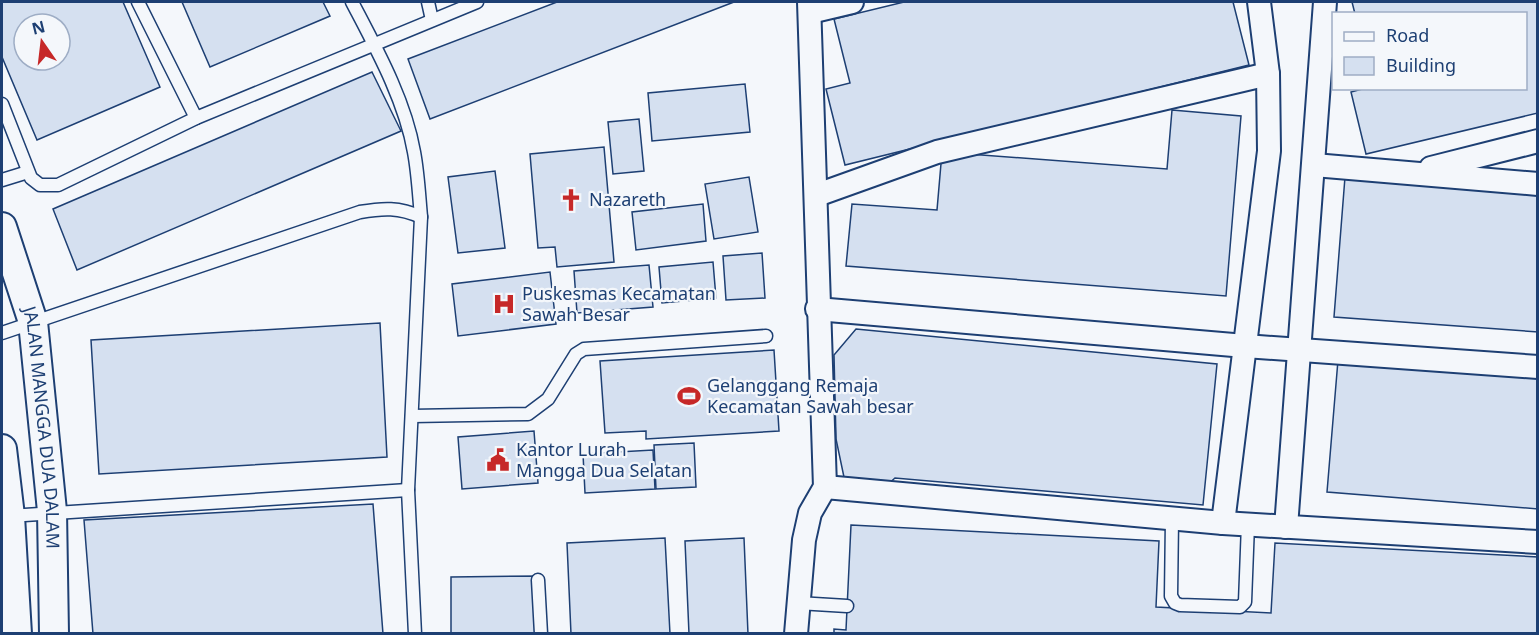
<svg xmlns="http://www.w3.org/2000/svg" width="1539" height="635" font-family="'Noto Sans',sans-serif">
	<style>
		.building { fill: #d5e0f0; stroke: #1d3f73; stroke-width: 1.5; fill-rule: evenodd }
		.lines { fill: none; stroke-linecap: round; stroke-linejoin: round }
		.service-casing { stroke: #1d3f73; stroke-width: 15 }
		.minor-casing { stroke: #1d3f73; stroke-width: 26 }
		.tertiary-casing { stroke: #1d3f73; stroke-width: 32 }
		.service { stroke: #f4f7fb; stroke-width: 12 }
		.minor { stroke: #f4f7fb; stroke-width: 22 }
		.tertiary { stroke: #f4f7fb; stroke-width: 28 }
		.labels { text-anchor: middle; stroke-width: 4.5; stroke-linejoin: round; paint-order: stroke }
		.poi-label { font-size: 18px; fill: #1d3f73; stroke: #f4f7fb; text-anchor: start }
		.street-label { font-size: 18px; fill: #1d3f73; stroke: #f4f7fb }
	</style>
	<rect width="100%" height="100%" fill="#f4f7fb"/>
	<!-- building -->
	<g class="building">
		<path d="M2 2H123L160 87 37 140 2 57ZM24 24H60V60H24Z"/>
		<polygon points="182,2 323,2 330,16 210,67"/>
		<polygon points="557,2 734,2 430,119 408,59"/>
		<polygon points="904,2 1233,2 1249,65 845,165 826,89 850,83 834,19"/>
		<polygon points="1352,2 1538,2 1538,113 1366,154 1351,92 1366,88 1526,88 1526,14 1355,14"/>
		<polygon points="372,72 401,131 77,270 53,209"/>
		<polygon points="745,84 750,132 652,141 648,93"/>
		<polygon points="1172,110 1241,116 1226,296 846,266 852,204 937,210 942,152 1167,169"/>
		<polygon points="639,119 644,171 613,174 608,122"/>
		<polygon points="604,147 614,262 557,267 555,247 538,248 530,154"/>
		<polygon points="495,171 505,248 458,253 448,177"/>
		<polygon points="749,177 758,232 714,239 705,184"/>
		<polygon points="1345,177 1538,193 1538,332 1334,317"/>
		<polygon points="703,204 706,241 636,250 632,212"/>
		<polygon points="762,253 765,298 726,300 723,256"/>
		<polygon points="713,262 716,298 662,303 659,267"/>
		<polygon points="649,265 653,307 577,313 574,271"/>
		<polygon points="550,272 556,324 458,336 452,284"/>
		<polygon points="380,323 387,457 99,474 91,340"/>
		<polygon points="856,329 1217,364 1203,505 895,478 886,486 845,482 836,439 834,355"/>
		<polygon points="774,350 779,431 646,439 646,431 605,433 600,361"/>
		<polygon points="1338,360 1538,377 1538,509 1327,492"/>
		<polygon points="534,431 538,483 462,489 458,437"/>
		<polygon points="694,443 696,487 656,489 654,445"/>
		<polygon points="653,450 655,489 585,493 583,454"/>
		<polygon points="373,504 383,634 93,634 84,520"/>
		<polygon points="851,525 1159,541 1156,607 1271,613 1275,543 1538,557 1538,634 834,634 834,629 846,630"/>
		<polygon points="665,538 670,634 571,634 567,543"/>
		<polygon points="744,538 748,634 689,634 685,541"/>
		<polygon points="538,576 538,634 451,634 451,577"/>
	</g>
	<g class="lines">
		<!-- service casing -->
		<g class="service-casing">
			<g id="service">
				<polyline points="138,2 196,118"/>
				<path d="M352 2C376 48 405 100 414 152 418 173 419 195 421 217L408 490 415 634"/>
				<polyline points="428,2 432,20"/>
				<polyline points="2,104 31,178 40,185 58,185 196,118 477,2"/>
				<polyline points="2,180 28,172"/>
				<path d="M2 333 360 212C383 208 399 207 421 217"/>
				<polyline points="412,416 528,414 548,399 576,354 584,349 766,336"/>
				<polyline points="9,516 408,490"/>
				<polyline points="1172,519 1171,596 1175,603 1180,605 1240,607 1245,602 1248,524"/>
				<polyline points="538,580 541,634"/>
				<polyline points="798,603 847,606"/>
			</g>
		</g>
		<!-- minor casing -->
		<g class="minor-casing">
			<g id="minor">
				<polyline points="810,12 852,2"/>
				<polyline points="1314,165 1538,184"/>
				<polyline points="1431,168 1538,141"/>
				<polyline points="817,195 937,152 1268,74"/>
				<polyline points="817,309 1245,346 1538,367"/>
				<polyline points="825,487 1223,523 1538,542"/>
				<polyline points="1223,523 1269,151 1268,74 1259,2"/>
				<polyline points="1286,527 1325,2"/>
				<polyline points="796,634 804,540 810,513 825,487 809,2"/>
			</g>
		</g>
		<!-- tertiary casing -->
		<g class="tertiary-casing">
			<g id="tertiary">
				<path id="s1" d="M2 227 33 322 52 511 54 634"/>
				<polyline points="2,449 10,516 17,634"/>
			</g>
		</g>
		<!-- service -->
		<use href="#service" class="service"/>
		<!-- minor -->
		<use href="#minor" class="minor"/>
		<!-- tertiary -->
		<use href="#tertiary" class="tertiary"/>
	</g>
	<!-- icons -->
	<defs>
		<g id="church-bare" transform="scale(1.8)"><path d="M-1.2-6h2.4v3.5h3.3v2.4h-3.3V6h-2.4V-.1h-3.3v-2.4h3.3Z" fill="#c62828" stroke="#f4f7fb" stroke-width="2.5" paint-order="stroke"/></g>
		<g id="hospital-bare" transform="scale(1.8)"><path d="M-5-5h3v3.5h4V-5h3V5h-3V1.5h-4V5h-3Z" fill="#c62828" stroke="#f4f7fb" stroke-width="2.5" paint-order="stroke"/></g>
		<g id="stadium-bare" transform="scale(1.8)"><path d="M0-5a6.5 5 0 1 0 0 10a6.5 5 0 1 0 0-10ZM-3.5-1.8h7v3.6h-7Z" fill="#c62828" stroke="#f4f7fb" stroke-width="2.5" paint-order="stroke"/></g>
		<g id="civic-bare" transform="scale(1.8)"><path d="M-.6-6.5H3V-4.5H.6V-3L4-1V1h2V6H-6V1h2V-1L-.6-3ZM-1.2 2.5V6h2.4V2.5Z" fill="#c62828" stroke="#f4f7fb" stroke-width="2.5" paint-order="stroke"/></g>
	</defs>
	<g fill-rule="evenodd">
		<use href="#church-bare" x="571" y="200"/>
		<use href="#hospital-bare" x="504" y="304"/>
		<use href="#stadium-bare" x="689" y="396"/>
		<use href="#civic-bare" x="498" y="460"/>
	</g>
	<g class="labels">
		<!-- poi labels -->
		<g class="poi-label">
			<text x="589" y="206">Nazareth</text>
			<text x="522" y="300">Puskesmas Kecamatan<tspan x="522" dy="21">Sawah Besar</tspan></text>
			<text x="707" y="392">Gelanggang Remaja<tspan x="707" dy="21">Kecamatan Sawah besar</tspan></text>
			<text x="516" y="456">Kantor Lurah<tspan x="516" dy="21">Mangga Dua Selatan</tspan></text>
		</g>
		<!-- street labels -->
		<g class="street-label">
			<text dy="6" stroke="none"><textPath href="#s1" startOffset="206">JALAN MANGGA DUA DALAM</textPath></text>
		</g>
	</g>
	<!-- border -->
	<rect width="1539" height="635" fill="none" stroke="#1d3f73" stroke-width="6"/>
	<!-- legend -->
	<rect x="1332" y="12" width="195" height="78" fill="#f4f7fb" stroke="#9eadc5" stroke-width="1.5"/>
	<rect x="1344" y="32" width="30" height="9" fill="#f4f7fb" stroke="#9eadc5" stroke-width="1.5"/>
	<text x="1386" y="42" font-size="18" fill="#1d3f73">Road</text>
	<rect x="1344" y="57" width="30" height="18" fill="#d5e0f0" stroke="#9eadc5" stroke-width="1.5"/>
	<text x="1386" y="72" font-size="18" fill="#1d3f73">Building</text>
	<!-- north arrow -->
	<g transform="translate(42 42) rotate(346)"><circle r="28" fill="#f4f7fb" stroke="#9eadc5" stroke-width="1.5"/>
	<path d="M0-4.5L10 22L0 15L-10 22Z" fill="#c62828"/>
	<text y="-9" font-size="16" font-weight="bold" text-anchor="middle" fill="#1d3f73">N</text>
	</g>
</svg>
